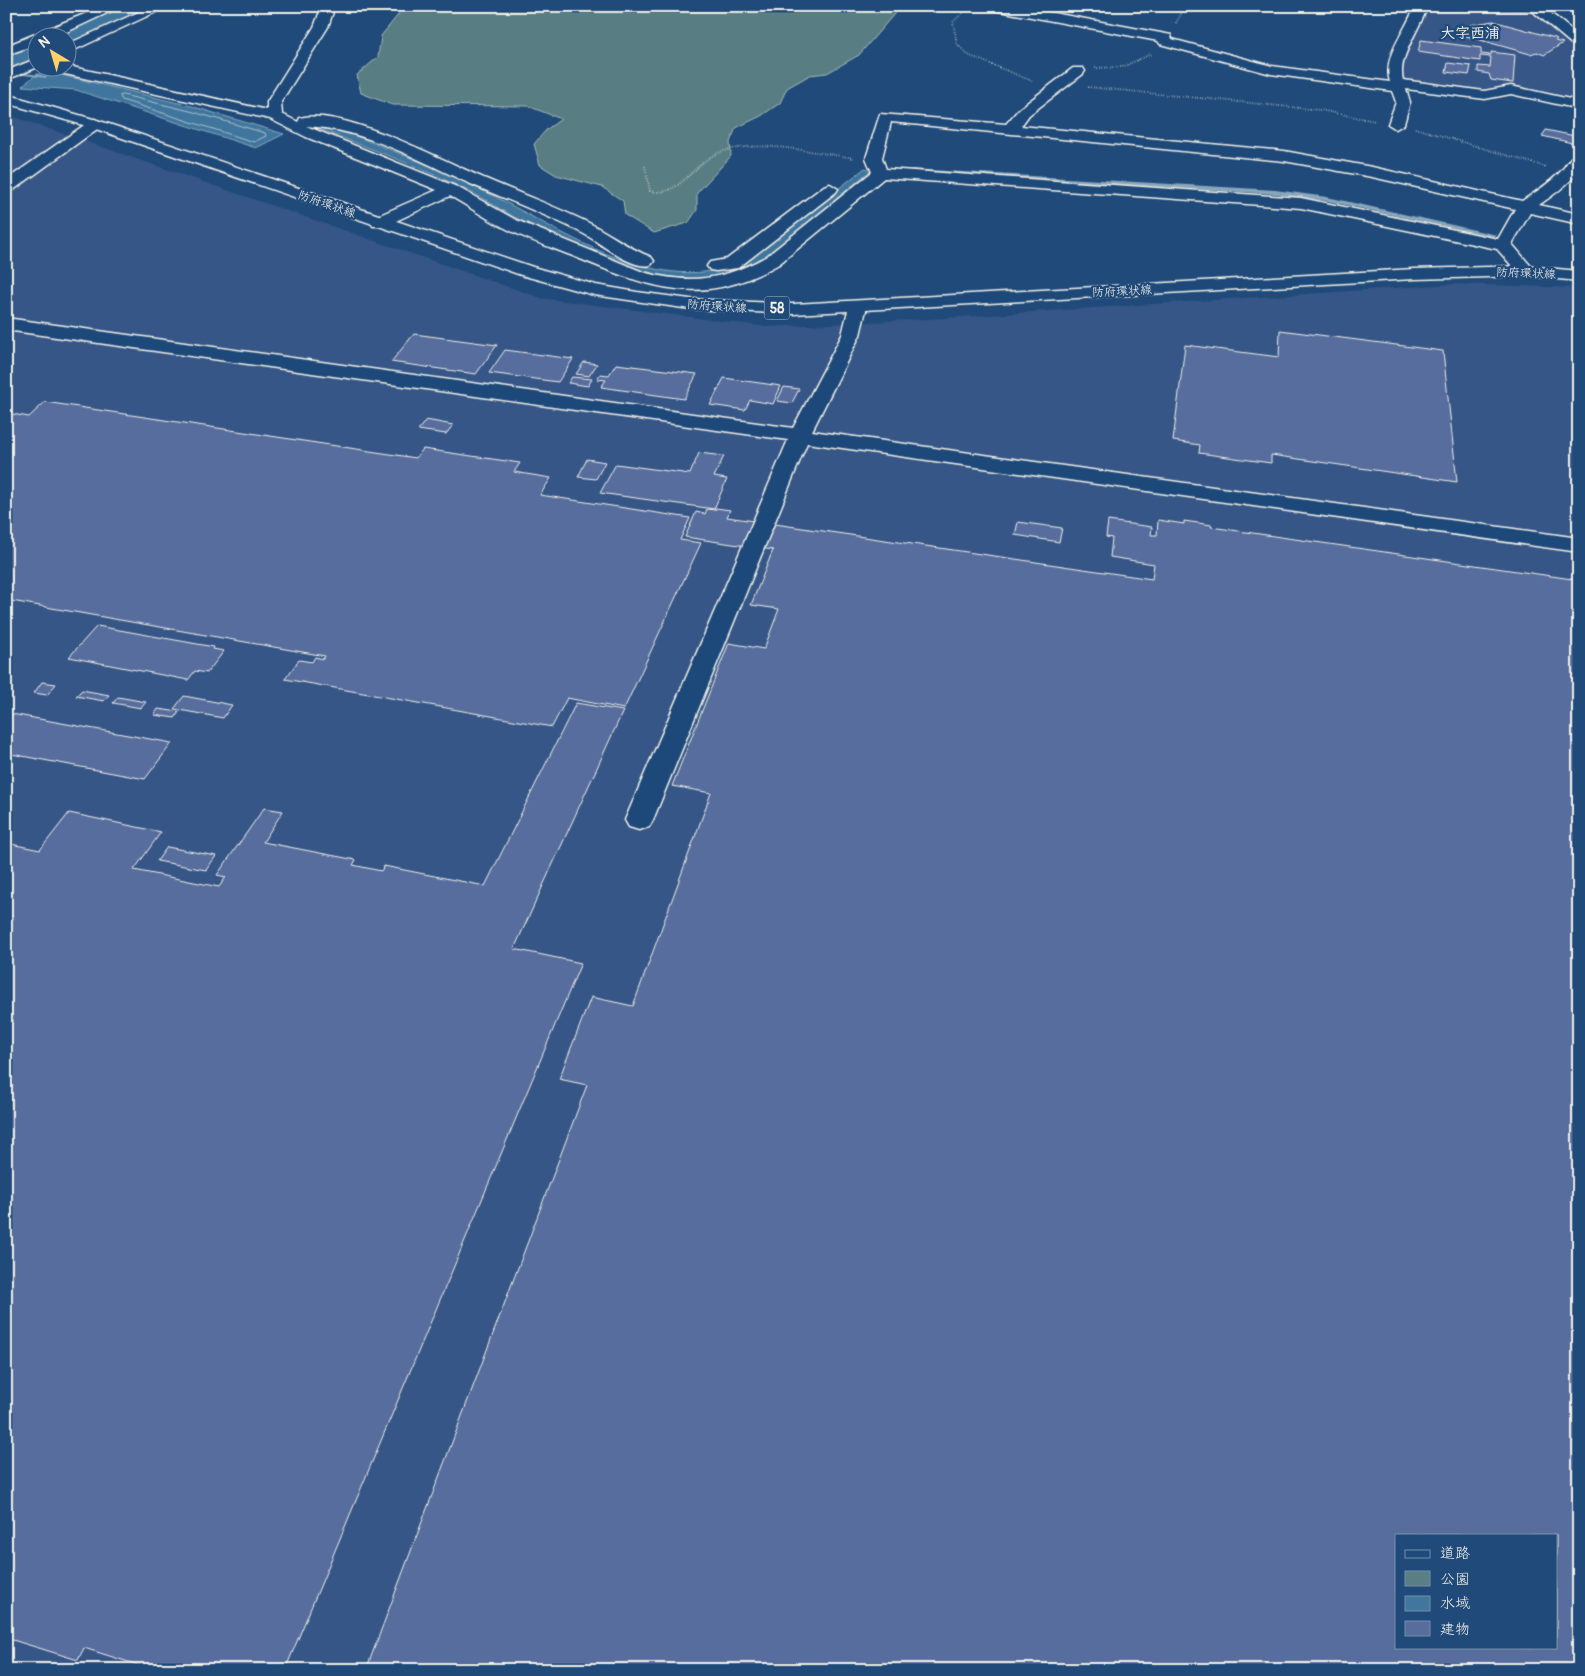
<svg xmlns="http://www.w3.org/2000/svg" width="1585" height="1676" font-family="Pangolin,'Klee One',sans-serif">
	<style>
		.built { fill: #345787; fill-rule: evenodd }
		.green { fill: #597e83; stroke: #a6b8b6 }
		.water { fill: #41769e; stroke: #89a7bc }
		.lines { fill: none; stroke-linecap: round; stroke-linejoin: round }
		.shore { stroke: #acc0ca; stroke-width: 1 }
		.stream { fill: #89a7bc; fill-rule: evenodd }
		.building { fill: #576d9e; stroke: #f4f1e8; fill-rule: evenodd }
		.minor-casing { stroke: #f4f1e8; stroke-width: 3 }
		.major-casing { stroke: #f4f1e8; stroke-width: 3 }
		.path { stroke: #f4f1e8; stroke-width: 2; stroke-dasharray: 0.5 2; stroke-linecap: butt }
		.minor { fill: #1f4a7a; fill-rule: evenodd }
		.major { fill: #1f4a7a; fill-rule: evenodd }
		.labels { text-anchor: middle; stroke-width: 4.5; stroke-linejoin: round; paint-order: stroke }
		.far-street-label { font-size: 12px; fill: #f4f1e8; stroke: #1f4a7a }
		.shield { fill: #1f4a7a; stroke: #b4bfc7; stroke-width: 1 }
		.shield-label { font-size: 14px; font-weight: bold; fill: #f4f1e8 }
		.far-quarter-label { font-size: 15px; font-weight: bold; fill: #f4f1e8; stroke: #1f4a7a }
	</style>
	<rect width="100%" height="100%" fill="#1f4a7a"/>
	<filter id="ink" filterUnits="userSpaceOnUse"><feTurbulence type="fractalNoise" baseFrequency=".02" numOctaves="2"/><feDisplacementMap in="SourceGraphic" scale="10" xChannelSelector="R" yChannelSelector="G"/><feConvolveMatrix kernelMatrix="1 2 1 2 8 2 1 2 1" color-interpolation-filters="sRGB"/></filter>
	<g filter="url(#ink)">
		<!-- built -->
		<g class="built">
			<polygon points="1529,7 1579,49 1579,103 1498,86 1479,93 1401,83 1398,73 1423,8"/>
			<path d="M6 114 541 298 768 327 929 319 1454 284 1579 288V1670H6ZM1396 1535H1556V1647H1396Z"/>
		</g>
		<!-- green -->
		<polygon class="green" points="395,6 901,6 859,55 827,73 810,75 787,88 780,103 761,116 736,128 730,142 731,156 697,193 697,210 688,223 654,233 625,215 623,201 602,187 556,175 540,165 534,144 546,130 561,119 528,106 392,105 361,93 357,75 378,57 381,36 402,10"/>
		<!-- water -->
		<g class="water">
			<polygon points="125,6 151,6 68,45 68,38 52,38"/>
			<polygon points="37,44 37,59 6,71 6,57"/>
			<polygon points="53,73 191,106 284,134 256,148 76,90 22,86 37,74"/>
			<path d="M323 124 342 130C392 151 444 170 492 195 566 233 662 301 746 260L865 168 871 170 767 257C703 296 650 277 587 250 562 239 538 229 514 217 502 211 490 202 478 196 427 169 371 149 317 128Z"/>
		</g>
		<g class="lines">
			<!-- shore -->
			<polygon class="shore" points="123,95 190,111 265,133 266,136 254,142 122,100 120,96"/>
			<!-- stream -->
			<g class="stream">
				<polygon points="11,71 46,76 48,77 46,78 9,73"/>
				<polygon points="911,169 1275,190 1327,197 1497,235 1494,237 1327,201 1275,194 909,172 909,170"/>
			</g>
		</g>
		<!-- building -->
		<g class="building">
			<polygon points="1493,21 1555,38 1557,39 1555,41 1563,43 1544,55 1537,52 1530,54 1466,36 1469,34 1466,29 1470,25"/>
			<polygon points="1421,40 1481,48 1481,54 1491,55 1491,52 1515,55 1513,83 1491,80 1489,74 1478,72 1478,66 1490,67 1491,57 1480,56 1480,61 1418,52"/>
			<polygon points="1448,63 1471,66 1469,75 1446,72"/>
			<polygon points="1546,130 1575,136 1572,143 1542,136"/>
			<polygon points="1280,330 1443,351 1457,482 1271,455 1271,463 1199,453 1200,445 1173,441 1185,345 1279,357"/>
			<polygon points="414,334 497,345 476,374 391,362"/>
			<polygon points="505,350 573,359 558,382 489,373"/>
			<polygon points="584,362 597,364 589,376 576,374"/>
			<polygon points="616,364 697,374 684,399 601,387 606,380 597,379 600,374 609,375"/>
			<polygon points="572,377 592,379 588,386 568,383"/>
			<polygon points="724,378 781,386 773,404 750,400 745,410 710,405"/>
			<polygon points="784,387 799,389 792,403 777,401"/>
			<polygon points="45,402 416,458 423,449 520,463 514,472 551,478 540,495 690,518 680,540 701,543 624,709 567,698 552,727 285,679 299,660 312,662 315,657 323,659 325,656 6,600 6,413 29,417"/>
			<polygon points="426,420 453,425 446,434 418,430"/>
			<polygon points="699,453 724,456 714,477 727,479 714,509 600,493 616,464 690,474"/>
			<polygon points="587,459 605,462 596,479 578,477"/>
			<path d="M716 508 730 510 727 517 1152 579 1154 564 1110 557 1112 538 1106 537 1108 521 1152 527 1151 535H1157L1158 520 1184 524V521L1212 525 1211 527 1579 580V1670H366L587 1085 559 1079 591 997 633 1006 711 793 672 786 729 643 764 649 779 609 751 605 773 550 685 537 696 512 705 514 707 509 715 510ZM1396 1535H1556V1647H1396Z"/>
			<polygon points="1018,522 1062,528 1059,542 1015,535"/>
			<polygon points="97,626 214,647 213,649 224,651 207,673 195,671 188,680 69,657"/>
			<polygon points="42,682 56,684 47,695 34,693"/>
			<polygon points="82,690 109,695 104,701 76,696"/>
			<polygon points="184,696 232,705 223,718 174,709"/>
			<polygon points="118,697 146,702 141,708 113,703"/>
			<polygon points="576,703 623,711 514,949 581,963 285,1670 154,1670 84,1648 78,1660 6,1638 6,843 40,850 69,813 161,832 134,870 219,887 226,877 217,875 264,808 283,811 263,842 356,860 353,865 381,871 384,866 485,886"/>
			<polygon points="158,709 179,712 175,718 154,715"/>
			<polygon points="6,713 172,743 145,779 6,753"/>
			<polygon points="167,847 216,856 206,870 157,861"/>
		</g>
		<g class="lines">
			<!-- minor casing -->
			<g class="minor-casing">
				<g id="minor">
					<polygon points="104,6 120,7 54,38 38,38 38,44 6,55 6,46"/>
					<polygon points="152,6 169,6 68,53 68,44"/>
					<path d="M322 6H335L328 27 281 102 282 114 298 122 300 118C343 107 444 161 486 179 521 194 557 207 591 224 612 235 630 249 651 257L654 261 651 265C631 270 601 243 584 234 548 215 510 201 473 185 419 161 366 129 306 126L457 187 516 220 643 272C689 285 725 280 767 256L872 172 866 158 880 114 1006 124 1019 109 1073 68H1083L1085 71 1083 74 1029 115 1021 126 1284 151 1372 167 1522 201C1536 192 1551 182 1562 170 1568 163 1570 155 1579 153 1579 158 1580 165 1578 170 1574 181 1549 198 1539 205L1579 214V224L1530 213 1512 244 1535 271 1532 275H1520L1497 249 1301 208 884 178 779 264C701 309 650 288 573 256 550 247 525 239 503 227 485 218 468 206 450 196L385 226H373L371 222 373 218 437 190 306 137 270 119 56 72 49 68 68 66 267 110V102L314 27ZM891 122 1284 161 1372 177 1515 209 1498 239 1301 198 886 169 882 158Z"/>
					<path d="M988 6H1016L1166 34 1171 35 1172 39 1272 66 1390 82C1382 57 1405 32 1413 10L1408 6H1542L1579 36V47L1574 46 1530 9 1426 10C1419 30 1397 59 1403 80L1484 91 1511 86 1579 101V109L1511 94 1485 99 1406 89 1410 102 1404 124 1396 129 1388 124 1396 102 1392 91 1271 74 1160 44 1158 41 994 10Z"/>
					<polygon points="38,58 38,67 6,80 6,71"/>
					<polygon points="95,119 103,124 100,127 12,191 6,193 6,180 90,121"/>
					<polygon points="830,184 838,189 836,192 738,268 716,271 710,270 707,266 710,262 727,259 824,186"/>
					<polygon points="858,301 864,302 867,306 860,335 812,431 1579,538 1579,552 807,443 653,820 649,827 639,830 629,827 625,820 788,440 6,330 6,318 793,428 842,335 849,306 852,302"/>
				</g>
			</g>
			<!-- major casing -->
			<g class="major-casing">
				<polygon id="major" points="6,94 100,121 533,267 596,285 637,292 690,299 794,304 1414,269 1526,266 1579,271 1579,281 1526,276 1414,279 794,314 690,309 594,295 521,275 90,127 6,103"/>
			</g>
			<!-- path -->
			<g class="path">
				<polyline points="970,6 953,22 957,44 968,55 1032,81"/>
				<polyline points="1176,23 1185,6"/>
				<polyline points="1095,68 1122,67 1151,54"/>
				<polyline points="1088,87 1320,110 1375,121"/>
				<polyline points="1415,128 1546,167"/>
				<path d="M645 166 650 191C680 198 693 163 718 153 756 138 815 153 855 158"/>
			</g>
			<!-- minor -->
			<use href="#minor" class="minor"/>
			<!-- major -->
			<use href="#major" class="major"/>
		</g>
	</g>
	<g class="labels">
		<!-- far-street labels -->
		<g class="far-street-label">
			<text transform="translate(327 204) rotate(19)" y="4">防府環状線</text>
			<text transform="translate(1526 273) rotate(2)" y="4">防府環状線</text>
			<text transform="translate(1122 291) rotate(-3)" y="4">防府環状線</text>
			<text transform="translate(717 306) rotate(4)" y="4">防府環状線</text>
		</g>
		<!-- shield labels -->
		<rect class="shield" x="764.5" y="296.5" width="25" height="23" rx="4"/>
		<g class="shield-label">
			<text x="777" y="313">58</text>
		</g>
		<!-- far-quarter labels -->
		<g class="far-quarter-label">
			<text x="1470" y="38">大字西浦</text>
		</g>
	</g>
	<!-- margin -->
	<rect width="1585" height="1676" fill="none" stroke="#1f4a7a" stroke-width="25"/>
	<rect x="12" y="12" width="1560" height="1651" fill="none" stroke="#f4f1e8" stroke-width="2" filter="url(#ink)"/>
	<!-- legend -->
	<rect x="1395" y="1534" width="162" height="115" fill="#1f4a7a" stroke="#748da6"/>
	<rect x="1405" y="1550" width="25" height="8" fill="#1f4a7a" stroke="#748da6"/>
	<text x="1440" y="1558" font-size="15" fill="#f4f1e8">道路</text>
	<rect x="1405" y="1571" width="25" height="15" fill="#597e83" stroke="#748da6"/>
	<text x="1440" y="1584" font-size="15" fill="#f4f1e8">公園</text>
	<rect x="1405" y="1596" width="25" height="15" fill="#41769e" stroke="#748da6"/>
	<text x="1440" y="1608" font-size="15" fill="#f4f1e8">水域</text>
	<rect x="1405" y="1621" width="25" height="15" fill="#576d9e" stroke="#748da6"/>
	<text x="1440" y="1634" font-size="15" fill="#f4f1e8">建物</text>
	<!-- north arrow -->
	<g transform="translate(52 52) rotate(322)"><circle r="24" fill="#1f4a7a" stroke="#748da6"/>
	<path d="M0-4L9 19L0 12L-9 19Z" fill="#ffd166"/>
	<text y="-8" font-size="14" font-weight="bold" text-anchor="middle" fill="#f4f1e8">N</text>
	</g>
</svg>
